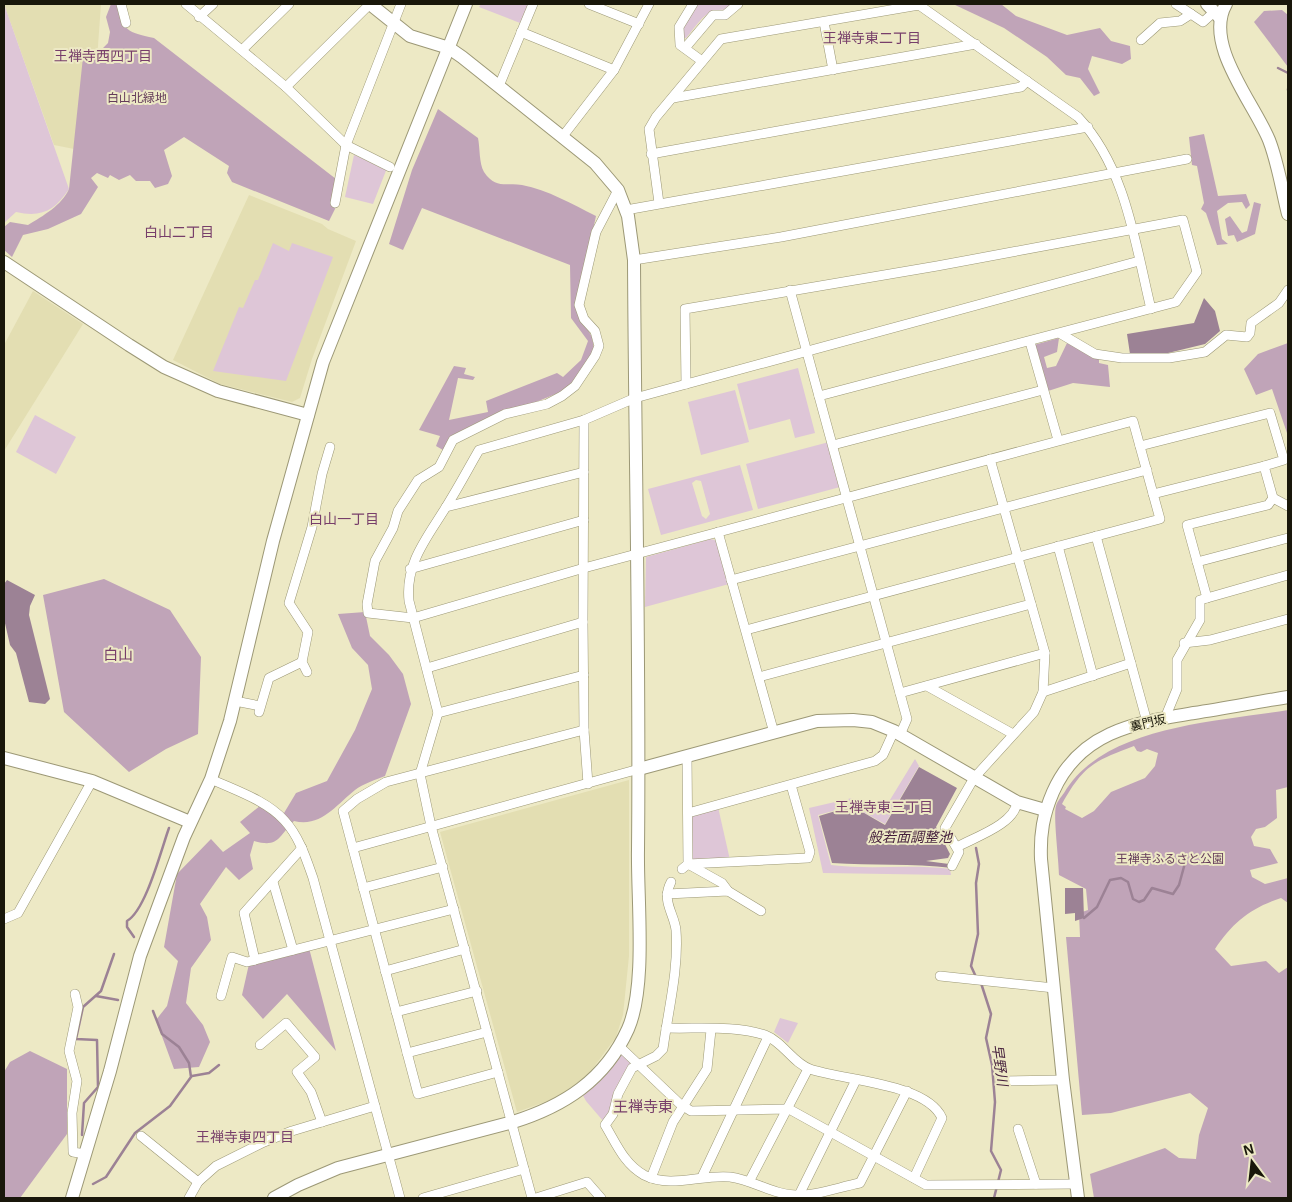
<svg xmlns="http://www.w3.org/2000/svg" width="1292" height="1202" font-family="Arial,'Noto Sans JP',sans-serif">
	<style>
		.built { fill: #e3deb2 }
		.green { fill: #dec6d7; fill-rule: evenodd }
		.forest { fill: #c0a4b8; fill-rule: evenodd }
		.water { fill: #9c8295 }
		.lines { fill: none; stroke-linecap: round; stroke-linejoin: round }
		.stream { stroke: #9c8295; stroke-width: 2.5 }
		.street-casing { stroke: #9c9876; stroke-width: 10 }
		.secondary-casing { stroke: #9c9876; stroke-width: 14 }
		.street { stroke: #fff; stroke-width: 9 }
		.secondary { stroke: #fff; stroke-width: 12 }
		.labels { text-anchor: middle; stroke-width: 4; stroke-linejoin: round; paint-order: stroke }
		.park-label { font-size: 12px; fill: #643b5a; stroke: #ede9c5 }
		.street-label { font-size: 12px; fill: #19170a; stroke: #ede9c5 }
		.neighbourhood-label { font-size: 14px; fill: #773e6a; stroke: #ede9c5 }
		.water-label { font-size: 14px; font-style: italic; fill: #441e3b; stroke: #ede9c5 }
		.quarter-label { font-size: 15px; fill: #773e6a; stroke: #ede9c5 }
	</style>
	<rect width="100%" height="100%" fill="#ede9c5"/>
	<!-- built -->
	<g class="built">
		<polygon points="4,4 101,4 94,101 79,150 54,145"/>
		<polygon points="249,195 322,224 328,229 356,241 312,359 300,398 292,402 220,384 173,360"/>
		<polygon points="33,291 83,324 4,451 4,345"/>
		<polygon points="629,780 629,956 623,1015 616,1037 588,1075 556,1098 517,1112 440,832"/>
	</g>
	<!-- green -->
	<g class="green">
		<path d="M4 4 69 189C55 210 42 218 16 212L4 223Z"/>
		<polygon points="481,4 529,4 520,23 479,7"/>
		<path d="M695 4H733L726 10C706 7 698 24 686 38H684L682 29Z"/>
		<polygon points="354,155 387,168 373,204 345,197"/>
		<polygon points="273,243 289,251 292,243 333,257 286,381 213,371 239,307 243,308 255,280 258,280"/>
		<polygon points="798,368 815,433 795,438 790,419 749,430 737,384"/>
		<polygon points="735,390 749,442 701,455 688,402"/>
		<polygon points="35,415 76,437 56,474 16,452"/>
		<polygon points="829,442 840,487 758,509 746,464"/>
		<path d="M740 465 753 510 661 535 648 489ZM696 480 701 481 710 514 706 519 702 516 692 483Z"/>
		<polygon points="711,539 718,541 729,584 645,607 646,557"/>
		<path d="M915 759 919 766 885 824 852 806 818 815 831 865C870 870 910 864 950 869L951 875 823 873 809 808 852 798 882 813Z"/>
		<polygon points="718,807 730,860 690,861 692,815"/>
		<polygon points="780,1018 798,1023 788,1043 774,1032"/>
		<polygon points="620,1048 637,1063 604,1122 586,1101 581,1092"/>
	</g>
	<!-- forest -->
	<g class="forest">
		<path d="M111 4H117C124 32 127 32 154 38L336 179 340 199 329 221 232 182 227 173 229 166 184 137 164 150 172 176 168 184 155 188 150 181H136L130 175 119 180 110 175 108 178 97 173 91 178 98 187 81 214 48 229 23 235 12 257 4 250V227L10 222 28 225C43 216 62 205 69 189L83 57H94L108 43 110 32 106 17Z"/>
		<polygon points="953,4 1001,4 1016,16 1067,35 1100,28 1111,41 1130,46 1131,59 1122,64 1092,56 1088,69 1100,93 1094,96 1080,78 1066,75 1047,57 1004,28"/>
		<polygon points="1282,10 1288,15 1288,67 1254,22 1264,11"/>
		<path d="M438 109 478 138C480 147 479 164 484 172 496 190 507 182 522 185 548 190 572 204 596 216L576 309 592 337 594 348 589 361 574 381 563 391 453 436 443 450 436 446 440 436 419 430 454 366 466 368 464 374 475 377 473 380 458 378 449 420 488 412 486 401 557 373 563 377 581 360 588 341 571 318 570 265 422 208 403 250 389 244 412 170Z"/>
		<polygon points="1204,134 1218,196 1246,194 1250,205 1246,209 1242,202 1228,203 1217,211 1222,239 1228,244 1217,245 1206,213 1201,209 1204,203 1197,166 1192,165 1189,137"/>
		<polygon points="1254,202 1261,204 1255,234 1237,242 1234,235 1228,236 1225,219 1230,216 1242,233 1247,231"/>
		<polygon points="1059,338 1057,352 1044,357 1047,368 1056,366 1067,343 1099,359 1099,363 1108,365 1110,387 1073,383 1048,391 1034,345"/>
		<polygon points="1288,343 1288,436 1272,389 1256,395 1244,369 1258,354"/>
		<polygon points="104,579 170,610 201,657 198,734 166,749 129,772 64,712 43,595"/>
		<path d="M365 612 370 636 389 655 403 674 411 704 385 776C375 780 363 784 355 790 337 804 321 828 294 821 278 837 279 848 254 841L250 855 253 869 239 880 226 867 200 904 207 917 211 940 191 968 186 1003 203 1025 210 1042 199 1067 174 1069 156 1020 167 1006 178 961 164 947 177 874 211 839 223 852 250 833 240 822 266 801 284 813 296 793 327 781 355 730 372 689 368 665 352 648 338 614Z"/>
		<path d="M1288 710V787L1276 790 1277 818 1265 827 1256 829 1251 837 1254 846 1270 849 1278 863 1250 870 1252 877 1265 884 1288 878V903L1281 898C1251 908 1233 922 1215 949L1231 966 1266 961 1279 973 1288 967V1198H1094L1090 1174 1165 1148 1179 1158 1196 1159 1199 1135 1208 1108 1190 1093 1111 1113 1082 1115 1066 937H1080L1079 913 1088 910 1086 889 1059 875C1059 861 1053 816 1056 806 1057 802 1061 797 1064 793 1104 725 1218 722 1288 710ZM1134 746 1137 751 1141 752 1147 749 1158 753 1155 766 1145 778 1111 792 1094 811 1082 818 1065 809 1066 807 1062 804C1083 766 1094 761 1134 746Z"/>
		<polygon points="309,948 336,1051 287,994 263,1019 242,995 249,964"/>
		<polygon points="30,1051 67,1069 67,1134 20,1198 4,1198 4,1072 10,1062"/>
	</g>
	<!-- water -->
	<g class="water">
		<polygon points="1204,298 1215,311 1220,331 1205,344 1168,353 1130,354 1127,334 1194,323"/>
		<polygon points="7,580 35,595 30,606 29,615 50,699 45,704 29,702 16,653 10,645 4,619 4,584"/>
		<path d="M919 767 957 788 936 827 950 854 948 858 926 861 949 864 952 868C912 863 872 866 832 863L819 816 852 806 885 825Z"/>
		<polygon points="1065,888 1083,888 1084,918 1075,921 1075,913 1065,914"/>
	</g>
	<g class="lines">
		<!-- stream -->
		<g class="stream">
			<polyline points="1278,68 1288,73"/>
			<polyline points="1288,89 1288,90"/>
			<polyline points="1084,918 1097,907 1110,880 1121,878 1128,882 1133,899 1139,902 1144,900 1152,888 1173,894 1179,885 1185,863"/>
			<path d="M134 937 127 927V921C146 910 161 850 169 828"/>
			<polyline points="976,977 971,966 978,934 976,883 979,864 976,848"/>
			<polyline points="981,983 991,1014 986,1038 992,1065 995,1102 991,1151 1001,1170 994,1198"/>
			<polyline points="96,996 118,1000"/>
			<polyline points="192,1076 209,1073 219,1065"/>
			<polyline points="82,1135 84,1103 98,1087 97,1040 76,1039 83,1007 101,991 114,954"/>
			<polyline points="93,1184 106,1177 135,1133 170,1106 191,1077 189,1063 179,1047 162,1034 153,1011"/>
		</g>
		<!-- street casing -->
		<g class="street-casing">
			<g id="street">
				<polyline points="121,4 126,23"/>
				<polyline points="186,4 286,87 346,145 390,167"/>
				<polyline points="589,4 639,24"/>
				<polyline points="693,4 679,27 680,45 702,61"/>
				<polyline points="1176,4 1203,22 1213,13"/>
				<polyline points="199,17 213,4"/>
				<polyline points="824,22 833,70"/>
				<polyline points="521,32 614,70"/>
				<polyline points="1141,40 1160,23 1180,21 1191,14"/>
				<polyline points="685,48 713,15 725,15 738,4"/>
				<polyline points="242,50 289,4"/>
				<polyline points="499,86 533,4"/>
				<polyline points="286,87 370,4"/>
				<polyline points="673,98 976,44"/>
				<polyline points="563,136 614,70 649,4"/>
				<polyline points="651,154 1021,87 1027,81"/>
				<polyline points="618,190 596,232 579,305 584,319 595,331 599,346 595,356 575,386 562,396 547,404 505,414 453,440 439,467 418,480 398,511 393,528 375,561 367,604 368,613 413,618 584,568 1133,421 1160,519 746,630"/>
				<polyline points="335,203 346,145 401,4"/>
				<path d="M659 203 649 129 656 117 721 39 919 5 1078 117C1126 168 1135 243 1151 309"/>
				<polyline points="626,210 1088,127"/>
				<polyline points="634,260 781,237 1187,159"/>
				<polyline points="790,290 907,719 900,735"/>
				<polyline points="1061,334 1095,354 1122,358 1169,358 1205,352 1226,335 1247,337 1250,333 1251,323 1279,303 1288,290"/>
				<polyline points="1030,342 1058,440"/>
				<polyline points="686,384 685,309 937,266 1183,220 1197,272 1176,302 819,396"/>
				<polyline points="584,420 583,622 584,730 588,784"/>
				<polyline points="833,445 1043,390"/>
				<polyline points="1140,446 1270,413 1284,460 1264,466 1273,498 1268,505 1187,525 1207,598"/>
				<polyline points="1153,494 1264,466"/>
				<polyline points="1273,498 1288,506"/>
				<polyline points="446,507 584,472"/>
				<polyline points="718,532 774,733"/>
				<polyline points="1096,536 1147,722"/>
				<polyline points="1058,546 1093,676"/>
				<polyline points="1197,562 1288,538"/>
				<polyline points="410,569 584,520"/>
				<polyline points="731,580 1147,470"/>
				<polyline points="1184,643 1210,640 1288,619"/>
				<polyline points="427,668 583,622"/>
				<polyline points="307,672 302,662 308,632 289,603 312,527 322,474 330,447"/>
				<polyline points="759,677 1031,604"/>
				<polyline points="927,686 1013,734"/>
				<polyline points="1043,692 1131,663"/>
				<polyline points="900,693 1045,653"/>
				<polyline points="235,701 260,706"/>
				<polyline points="259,712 269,678 302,662"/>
				<polyline points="438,713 584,675"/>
				<polyline points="1165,718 1177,689 1177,660 1200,620 1200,600 1288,575"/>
				<path d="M211 779C234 790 266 800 284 820 299 836 306 858 313 878L400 1198"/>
				<polyline points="688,813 875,761 883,755 894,731"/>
				<path d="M957 847C975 837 1015 824 1017 802"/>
				<polyline points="302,848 244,913 255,960 454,909"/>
				<polyline points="353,848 639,769"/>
				<polyline points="688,864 808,858 810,852 791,785"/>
				<polyline points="688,864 722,883 728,891"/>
				<polyline points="952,866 959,852 945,828 974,778 1034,712 1043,692 1045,653 990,459"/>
				<polyline points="682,869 688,864 687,756"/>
				<polyline points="273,882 293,950"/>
				<path d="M671 882C661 901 674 913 676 930 679 969 668 1011 663 1049L656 1056 632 1068 618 1094 613 1114 605 1125C616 1143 624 1164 644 1175 671 1189 702 1174 730 1177 753 1180 774 1195 796 1195 817 1196 839 1187 860 1183L907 1091"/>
				<polyline points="363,888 443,867"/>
				<polyline points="667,894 728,891 761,911"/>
				<polyline points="4,919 18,913 92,781"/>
				<polyline points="385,971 465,949"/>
				<polyline points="940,976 1054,988"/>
				<polyline points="75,994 78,1007 69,1051 77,1081 72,1113 73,1152 85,1154"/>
				<polyline points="221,996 232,957 247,962 255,960"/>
				<polyline points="396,1012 477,991"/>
				<path d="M666 1028C697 1029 735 1025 765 1035 783 1042 793 1063 810 1069 845 1081 926 1083 942 1118L914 1178"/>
				<polyline points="260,1045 286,1023 315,1057 297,1072 311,1092 322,1122"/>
				<polyline points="619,1046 680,1104 691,1111 789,1109 926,1185 1076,1184"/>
				<polyline points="407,1053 487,1032"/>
				<polyline points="498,1072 418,1094 343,811 357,799 386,782 584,730"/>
				<polyline points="1000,1081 1063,1080"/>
				<polyline points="1018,1129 1036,1184"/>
				<polyline points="141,1136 198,1182"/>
				<polyline points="702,1177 768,1037"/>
				<polyline points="651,1178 673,1122 707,1069 711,1030"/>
				<polyline points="750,1180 808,1069"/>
				<polyline points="799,1195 856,1080"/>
				<polyline points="189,1198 198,1182 216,1166 264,1142 292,1131 375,1106"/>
				<polyline points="423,1198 524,1169"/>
				<path d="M532 1198 431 826 420 774 438 713 409 601C405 563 427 538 446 507 458 488 468 469 479 450L584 420 635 398 1139 261"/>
				<polyline points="536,1198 587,1182 601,1198"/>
			</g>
		</g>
		<!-- secondary casing -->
		<g class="secondary-casing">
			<g id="secondary">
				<polyline points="1207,4 1220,18"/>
				<path d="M1226 4C1203 44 1254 103 1269 140 1278 163 1282 190 1288 214"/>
				<polyline points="4,262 129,345 164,367 218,391 308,415"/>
				<polyline points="4,758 92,781 190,822"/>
				<polyline points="639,769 817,721 853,720 872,722 894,731 1017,802 1045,810"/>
				<polyline points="72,1198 110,1071 140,956 184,837 211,779 230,721 273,541 323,362 466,4"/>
				<path d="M274 1198 298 1185 338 1168 513 1122C564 1106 605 1080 628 1029 647 986 637 898 638 850 640 653 635 457 634 260L628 216 618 190 595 163 462 57 449 48 410 36 370 4"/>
				<path d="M1078 1198 1063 1080 1041 859C1040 834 1043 815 1053 792 1080 731 1135 723 1194 713 1226 708 1257 702 1288 697"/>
			</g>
		</g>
		<!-- street -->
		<use href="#street" class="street"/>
		<!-- secondary -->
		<use href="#secondary" class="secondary"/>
	</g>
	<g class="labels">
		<!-- park labels -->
		<g class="park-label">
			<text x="137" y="102">白山北緑地</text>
			<text x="1170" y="863">王禅寺ふるさと公園</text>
		</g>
		<!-- street labels -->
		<g class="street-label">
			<text transform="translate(1148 723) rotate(-13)" y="4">裏門坂</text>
		</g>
		<!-- neighbourhood labels -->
		<g class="neighbourhood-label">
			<text x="872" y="43">王禅寺東二丁目</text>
			<text x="103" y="61">王禅寺西四丁目</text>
			<text x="179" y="237">白山二丁目</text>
			<text x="344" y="524">白山一丁目</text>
			<text x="884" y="812">王禅寺東三丁目</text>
			<text x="245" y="1142">王禅寺東四丁目</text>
		</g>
		<!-- water labels -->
		<g class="water-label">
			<text x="910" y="842">般若面調整池</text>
			<text transform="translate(1000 1065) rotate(82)" y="5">早野川</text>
		</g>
		<!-- quarter labels -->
		<g class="quarter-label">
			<text x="118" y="660">白山</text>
			<text x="643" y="1112">王禅寺東</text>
		</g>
	</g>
	<!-- border -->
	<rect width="1292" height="1202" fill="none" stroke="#19170a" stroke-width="10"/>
	<!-- north arrow -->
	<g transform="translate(1252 1162) rotate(345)" stroke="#ede9c5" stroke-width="4" paint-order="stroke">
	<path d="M0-4L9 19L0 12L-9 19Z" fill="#19170a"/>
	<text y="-8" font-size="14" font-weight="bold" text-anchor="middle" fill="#19170a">N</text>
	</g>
</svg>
